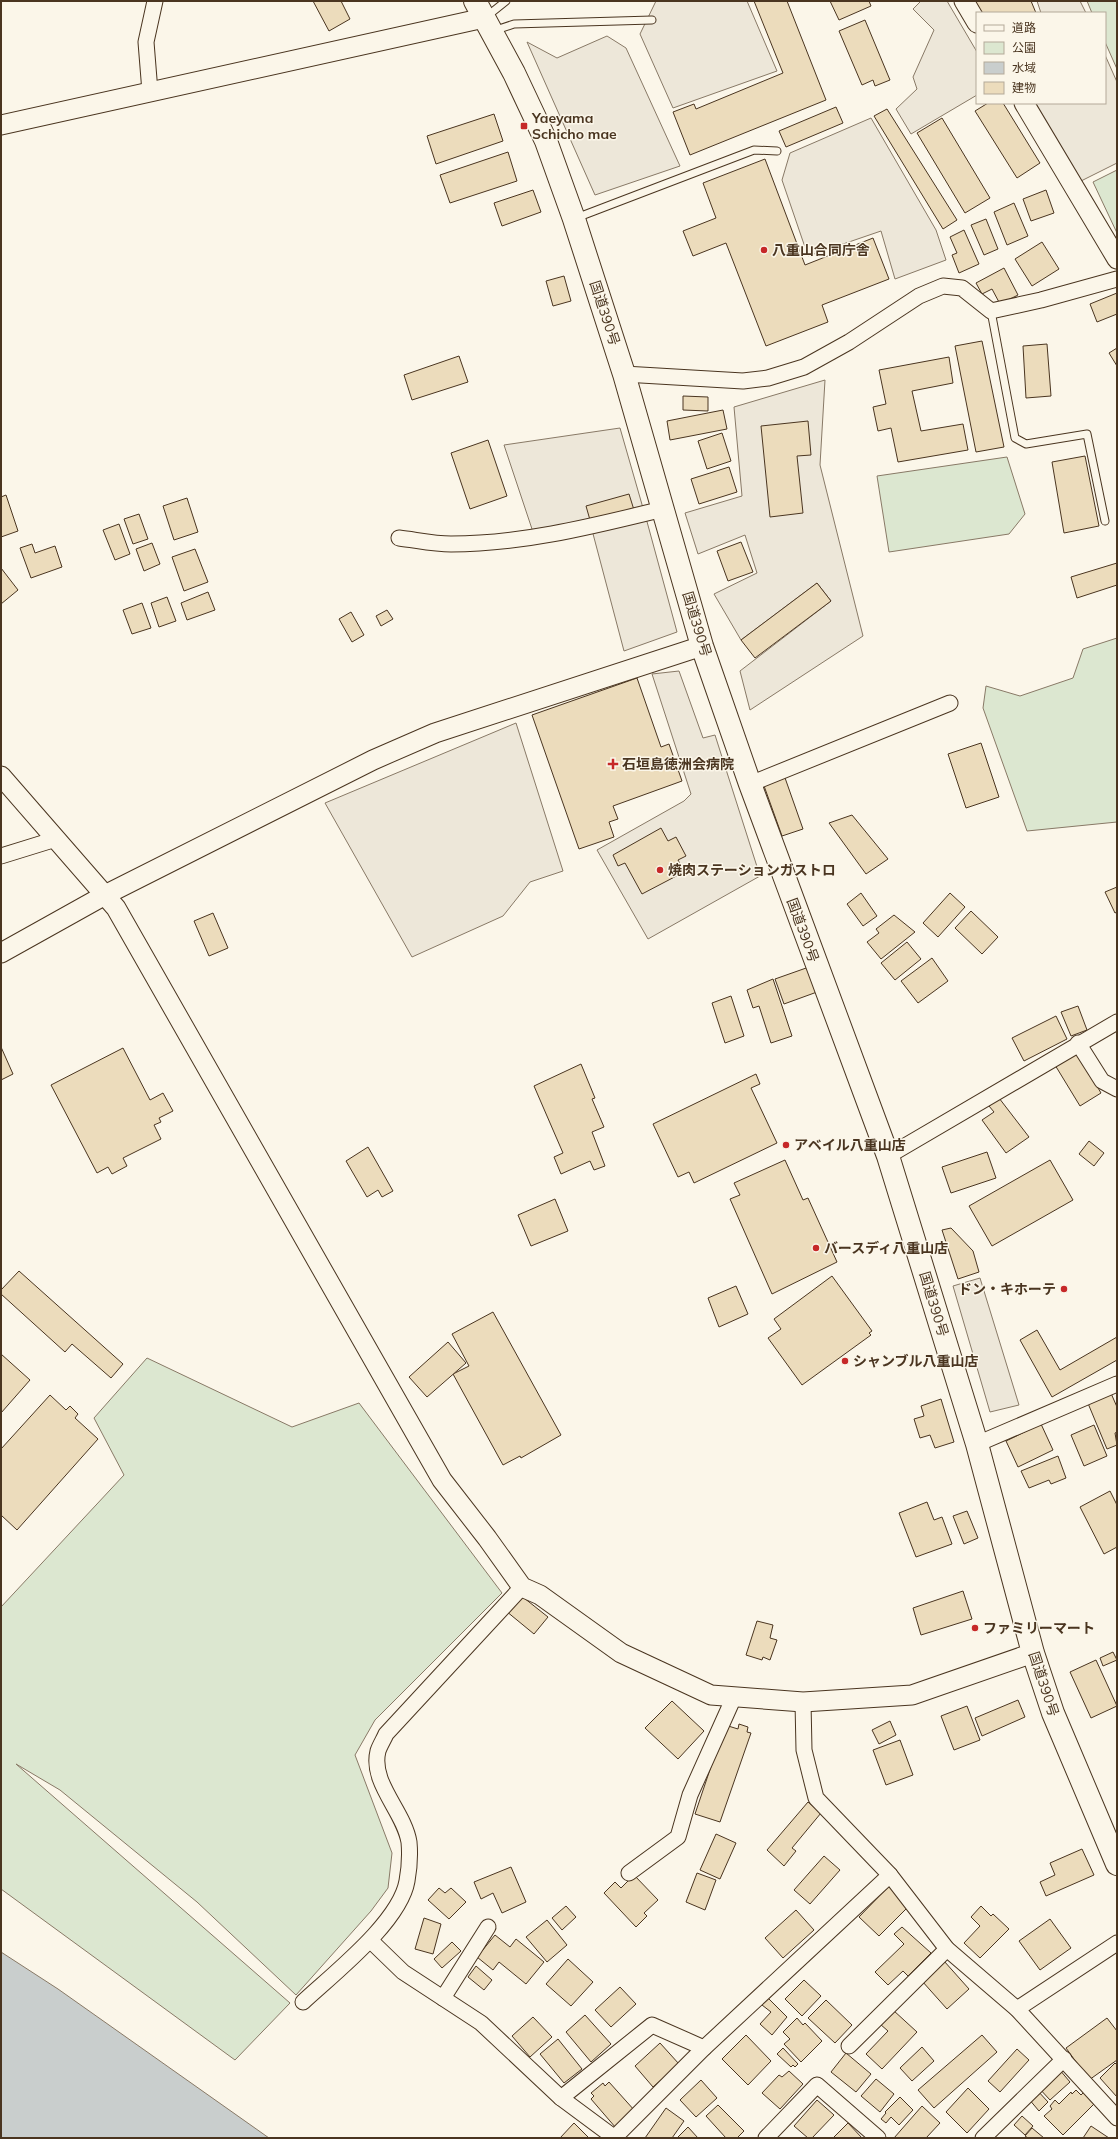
<svg xmlns="http://www.w3.org/2000/svg" width="1118" height="2139" font-family="Mulish,'Noto Sans JP',sans-serif">
	<style>
		.green { fill: #dce7d0; stroke: #887966 }
		.parking { fill: #ede7d9; stroke: #887966 }
		.water { fill: #c9cecd; stroke: #887966 }
		.building { fill: #ecdcbc; stroke: #4a3520 }
		.lines { fill: none; stroke-linecap: round; stroke-linejoin: round }
		.service-casing { stroke: #4a3520; stroke-width: 9 }
		.minor-casing { stroke: #4a3520; stroke-width: 17 }
		.tertiary-casing { stroke: #4a3520; stroke-width: 21 }
		.trunk-casing { stroke: #4a3520; stroke-width: 24 }
		.service { stroke: #fbf6e9; stroke-width: 7 }
		.minor { stroke: #fbf6e9; stroke-width: 15 }
		.tertiary { stroke: #fbf6e9; stroke-width: 19 }
		.trunk { stroke: #fbf6e9; stroke-width: 22 }
		.poi-dot { fill: #c62828; stroke: #fbf6e9; stroke-width: 1.5 }
		.labels { text-anchor: middle; stroke-width: 3; stroke-linejoin: round; paint-order: stroke }
		.poi-label { font-size: 14px; font-weight: bold; fill: #4a3520; stroke: #fbf6e9; text-anchor: start }
		.street-label { font-size: 14px; fill: #4a3520; stroke: #fbf6e9 }
	</style>
	<rect width="100%" height="100%" fill="#fbf6e9"/>
	<!-- green -->
	<g class="green">
		<polygon points="1087,1 1117,1 1117,69 1105,42 1105,13 1092,13"/>
		<polygon points="1117,170 1117,233 1093,182"/>
		<polygon points="1007,457 1025,514 1009,534 889,552 877,476"/>
		<polygon points="1117,638 1117,822 1027,831 983,708 986,686 1020,696 1073,678 1083,649"/>
		<polygon points="147,1358 292,1427 359,1403 502,1593 375,1720 355,1755 392,1853 388,1888 371,1911 296,1995 197,1902 60,1790 16,1764 290,2003 235,2060 1,1889 1,1607 124,1475 94,1418"/>
	</g>
	<!-- parking -->
	<g class="parking">
		<polygon points="656,1 747,1 777,71 673,108 640,34"/>
		<polygon points="921,1 947,1 977,52 977,95 911,134 896,109 917,89 913,77 934,30 913,9"/>
		<polygon points="1037,1 1080,1 1086,13 1041,13"/>
		<polygon points="607,36 626,48 680,166 595,195 527,42 557,58"/>
		<polygon points="1105,55 1117,82 1117,163 1077,183 1031,103 1105,103"/>
		<polygon points="871,118 936,230 946,260 895,279 881,231 808,256 782,180 790,153"/>
		<polygon points="825,380 820,465 863,636 750,710 740,671 831,601 817,583 741,640 714,594 757,573 745,535 698,554 685,513 742,496 734,407"/>
		<polygon points="620,428 643,508 533,532 504,445"/>
		<polygon points="646,518 677,632 624,651 592,530"/>
		<polygon points="679,671 703,738 715,735 760,876 648,939 597,850 684,801 691,794 652,674"/>
		<polygon points="516,723 563,871 530,882 503,916 412,957 325,803"/>
		<polygon points="980,1278 1019,1405 990,1412 953,1286"/>
	</g>
	<!-- water -->
	<polygon class="water" points="1,1952 58,1989 269,2138 1,2138"/>
	<!-- building -->
	<g class="building">
		<polygon points="313,1 341,1 350,19 329,31"/>
		<polygon points="754,1 787,1 826,100 690,155 673,112 694,104 696,109 783,73"/>
		<polygon points="830,1 869,1 871,6 839,20"/>
		<polygon points="974,1 1031,1 1036,13 981,13"/>
		<polygon points="865,20 890,80 875,86 873,80 862,85 839,31"/>
		<polygon points="988,103 1003,103 1040,163 1017,178 975,111"/>
		<polygon points="836,107 843,123 786,147 779,131"/>
		<polygon points="887,109 957,220 943,229 874,116"/>
		<polygon points="494,114 503,141 436,164 427,136"/>
		<polygon points="942,118 990,198 965,213 917,133"/>
		<polygon points="508,152 517,181 450,203 440,175"/>
		<polygon points="765,159 805,265 873,238 889,279 822,305 828,322 766,346 726,243 693,256 683,231 716,218 703,183"/>
		<polygon points="533,190 541,212 502,226 494,203"/>
		<polygon points="1046,190 1054,213 1031,221 1023,199"/>
		<polygon points="1014,203 1028,236 1007,245 994,212"/>
		<polygon points="986,219 998,249 984,255 971,225"/>
		<polygon points="964,230 979,264 959,273 952,255 957,253 950,237"/>
		<polygon points="1042,242 1059,269 1032,286 1015,259"/>
		<polygon points="1004,268 1018,295 1000,304 992,289 982,294 976,283"/>
		<polygon points="564,276 571,301 553,306 546,281"/>
		<polygon points="1117,293 1117,314 1097,322 1090,304"/>
		<polygon points="982,341 1004,447 976,452 955,346"/>
		<polygon points="1047,344 1051,396 1026,398 1023,346"/>
		<polygon points="1117,348 1117,366 1109,353"/>
		<polygon points="459,356 468,382 412,400 404,375"/>
		<polygon points="949,357 953,383 912,391 921,431 963,424 968,450 898,462 891,428 878,431 873,407 886,404 879,370"/>
		<polygon points="683,396 708,397 708,411 683,410"/>
		<polygon points="723,410 727,429 670,440 667,421"/>
		<polygon points="808,421 811,455 797,456 803,513 770,517 761,426"/>
		<polygon points="722,433 731,461 707,469 698,441"/>
		<polygon points="488,440 507,496 470,509 451,453"/>
		<polygon points="1085,456 1099,526 1064,533 1052,462"/>
		<polygon points="729,467 737,492 699,504 691,479"/>
		<polygon points="629,494 634,510 590,520 586,506"/>
		<polygon points="6,495 18,531 1,537 1,497"/>
		<polygon points="187,498 198,532 174,540 163,506"/>
		<polygon points="139,514 148,539 133,544 124,519"/>
		<polygon points="119,524 130,554 115,560 103,530"/>
		<polygon points="741,542 753,572 728,581 717,551"/>
		<polygon points="152,543 160,564 144,571 136,549"/>
		<polygon points="32,544 35,553 55,546 62,567 31,578 20,548"/>
		<polygon points="195,549 208,582 184,591 172,557"/>
		<polygon points="1117,563 1117,585 1077,598 1071,577"/>
		<polygon points="1,568 18,590 1,604"/>
		<polygon points="817,583 831,601 755,658 741,640"/>
		<polygon points="208,592 215,610 187,620 181,603"/>
		<polygon points="167,597 176,621 159,627 151,603"/>
		<polygon points="142,603 151,628 132,634 123,610"/>
		<polygon points="387,610 393,619 381,626 376,616"/>
		<polygon points="351,612 364,635 352,642 339,619"/>
		<polygon points="637,678 661,747 669,744 682,781 613,806 618,819 609,822 614,837 579,849 532,715"/>
		<polygon points="981,743 999,797 966,808 948,754"/>
		<polygon points="784,775 803,829 782,836 763,783"/>
		<polygon points="852,815 888,859 866,874 829,823"/>
		<polygon points="661,828 668,841 676,837 686,856 678,860 684,872 642,894 625,863 618,866 613,855"/>
		<polygon points="1117,887 1117,912 1115,913 1105,892"/>
		<polygon points="861,893 877,916 863,926 847,904"/>
		<polygon points="950,893 965,907 938,937 923,923"/>
		<polygon points="971,911 998,937 982,954 955,928"/>
		<polygon points="213,913 228,948 209,956 194,921"/>
		<polygon points="894,915 915,932 881,959 867,942 879,933 876,929"/>
		<polygon points="907,942 921,959 895,980 881,963"/>
		<polygon points="932,958 948,981 918,1003 901,981"/>
		<polygon points="809,967 817,992 784,1004 775,979"/>
		<polygon points="773,979 792,1036 771,1043 759,1006 753,1008 747,990"/>
		<polygon points="731,996 744,1036 725,1043 712,1003"/>
		<polygon points="1078,1006 1087,1030 1071,1036 1061,1012"/>
		<polygon points="1056,1016 1067,1039 1024,1061 1012,1038"/>
		<polygon points="1,1047 13,1074 1,1080"/>
		<polygon points="123,1048 150,1100 163,1093 173,1111 159,1118 161,1122 154,1125 161,1139 123,1158 127,1166 112,1174 108,1167 97,1173 51,1085"/>
		<polygon points="1077,1052 1101,1093 1080,1106 1055,1065"/>
		<polygon points="581,1064 595,1098 592,1099 604,1127 592,1132 605,1166 594,1170 590,1161 561,1174 554,1157 563,1153 534,1086"/>
		<polygon points="756,1074 760,1084 751,1088 777,1143 694,1183 689,1172 678,1177 653,1124"/>
		<polygon points="999,1098 1029,1137 1006,1153 982,1120 994,1112 989,1106"/>
		<polygon points="1089,1141 1104,1153 1094,1166 1079,1154"/>
		<polygon points="368,1147 393,1191 382,1197 378,1190 367,1197 346,1161"/>
		<polygon points="987,1152 996,1178 951,1193 942,1167"/>
		<polygon points="785,1160 803,1200 808,1198 837,1262 772,1294 730,1199 740,1195 734,1183"/>
		<polygon points="1050,1160 1073,1200 992,1246 969,1206"/>
		<polygon points="555,1199 568,1231 531,1246 518,1215"/>
		<polygon points="951,1228 973,1251 979,1272 958,1279 942,1230"/>
		<polygon points="19,1271 123,1364 111,1378 72,1344 65,1352 1,1294 1,1290"/>
		<polygon points="832,1276 872,1331 869,1333 871,1335 802,1385 768,1338 781,1329 774,1319"/>
		<polygon points="736,1286 748,1314 719,1327 708,1298"/>
		<polygon points="493,1312 561,1435 521,1458 520,1456 503,1465 453,1374 469,1366 452,1334"/>
		<polygon points="1037,1330 1060,1370 1117,1337 1117,1360 1052,1397 1020,1340"/>
		<polygon points="448,1342 466,1363 427,1397 409,1377"/>
		<polygon points="1,1354 30,1380 1,1413"/>
		<polygon points="1110,1391 1117,1407 1117,1432 1115,1433 1117,1445 1107,1449 1087,1401"/>
		<polygon points="50,1395 66,1410 70,1406 78,1414 75,1418 98,1439 17,1530 1,1515 1,1449"/>
		<polygon points="941,1399 954,1442 935,1448 930,1435 920,1438 914,1419 924,1416 921,1406"/>
		<polygon points="1041,1424 1053,1450 1018,1467 1006,1441"/>
		<polygon points="1094,1425 1107,1456 1084,1466 1071,1435"/>
		<polygon points="1058,1456 1066,1478 1051,1484 1049,1480 1029,1488 1021,1471"/>
		<polygon points="1110,1491 1117,1505 1117,1547 1104,1554 1080,1507"/>
		<polygon points="927,1502 934,1520 942,1517 952,1544 916,1557 899,1513"/>
		<polygon points="967,1511 978,1538 964,1544 953,1516"/>
		<polygon points="963,1591 972,1619 921,1635 913,1608"/>
		<polygon points="519,1594 548,1617 534,1634 506,1611"/>
		<polygon points="757,1621 773,1625 770,1638 777,1640 770,1660 763,1657 762,1660 746,1655"/>
		<polygon points="1113,1652 1117,1660 1103,1666 1100,1658"/>
		<polygon points="1096,1660 1117,1706 1091,1718 1070,1672"/>
		<polygon points="1018,1700 1025,1717 982,1736 975,1718"/>
		<polygon points="672,1701 704,1731 678,1759 645,1728"/>
		<polygon points="967,1706 980,1740 954,1750 941,1716"/>
		<polygon points="890,1721 896,1735 879,1744 872,1730"/>
		<polygon points="739,1724 748,1727 747,1732 751,1733 720,1822 695,1814 725,1725 738,1729"/>
		<polygon points="900,1740 913,1775 886,1785 873,1750"/>
		<polygon points="808,1802 821,1813 792,1848 796,1851 784,1866 767,1850"/>
		<polygon points="716,1834 736,1843 720,1879 700,1870"/>
		<polygon points="1082,1849 1094,1875 1046,1896 1040,1882 1055,1875 1050,1863"/>
		<polygon points="824,1856 840,1870 810,1904 794,1890"/>
		<polygon points="511,1867 526,1902 502,1913 493,1893 481,1899 474,1882"/>
		<polygon points="697,1873 716,1880 705,1910 686,1902"/>
		<polygon points="634,1875 658,1900 644,1913 647,1916 636,1927 604,1893 615,1882 621,1888"/>
		<polygon points="889,1886 909,1906 879,1936 859,1917"/>
		<polygon points="439,1888 445,1893 451,1888 466,1902 449,1919 428,1900"/>
		<polygon points="566,1906 576,1917 562,1930 552,1918"/>
		<polygon points="981,1906 991,1916 993,1914 1009,1929 980,1958 964,1943 980,1926 971,1917"/>
		<polygon points="796,1910 814,1930 783,1958 765,1938"/>
		<polygon points="424,1918 441,1924 433,1954 415,1949"/>
		<polygon points="1050,1919 1071,1948 1040,1970 1019,1941"/>
		<polygon points="547,1920 567,1945 547,1962 526,1937"/>
		<polygon points="902,1927 931,1953 908,1976 903,1971 888,1985 875,1972 904,1944 894,1934"/>
		<polygon points="495,1935 510,1947 516,1939 544,1962 526,1984 499,1962 493,1970 477,1957"/>
		<polygon points="452,1942 461,1951 442,1968 434,1959"/>
		<polygon points="568,1959 593,1982 571,2006 546,1984"/>
		<polygon points="944,1961 969,1989 947,2009 922,1981"/>
		<polygon points="476,1966 492,1980 484,1990 468,1977"/>
		<polygon points="804,1980 821,1996 802,2016 785,1999"/>
		<polygon points="620,1987 636,2004 611,2027 595,2010"/>
		<polygon points="768,1998 787,2017 772,2035 760,2024 771,2012 762,2005"/>
		<polygon points="826,2000 852,2025 835,2043 808,2018"/>
		<polygon points="893,2010 917,2032 882,2069 866,2054 888,2031 880,2024"/>
		<polygon points="585,2015 611,2044 591,2062 566,2032"/>
		<polygon points="533,2017 552,2037 530,2057 512,2036"/>
		<polygon points="797,2018 803,2025 805,2023 822,2041 801,2062 784,2044 790,2039 783,2032"/>
		<polygon points="1107,2018 1117,2031 1117,2060 1089,2080 1066,2048"/>
		<polygon points="746,2035 771,2061 748,2085 722,2059"/>
		<polygon points="982,2035 997,2052 934,2108 918,2090"/>
		<polygon points="558,2039 582,2069 564,2083 540,2054"/>
		<polygon points="660,2043 679,2064 653,2087 635,2066"/>
		<polygon points="922,2047 934,2061 912,2081 900,2068"/>
		<polygon points="783,2048 798,2064 795,2067 793,2065 791,2067 777,2054"/>
		<polygon points="1017,2049 1029,2060 1000,2092 988,2081"/>
		<polygon points="846,2053 871,2074 856,2092 831,2072"/>
		<polygon points="1115,2063 1117,2065 1117,2097 1100,2078"/>
		<polygon points="1059,2069 1070,2082 1050,2100 1038,2087"/>
		<polygon points="789,2071 803,2084 780,2109 762,2093 779,2075 782,2077"/>
		<polygon points="876,2079 894,2094 880,2112 861,2096"/>
		<polygon points="701,2080 717,2098 696,2117 680,2100"/>
		<polygon points="609,2082 635,2111 616,2128 591,2099 594,2096 591,2093 603,2083 605,2086"/>
		<polygon points="968,2088 989,2109 967,2133 946,2112"/>
		<polygon points="1037,2090 1048,2102 1039,2111 1028,2098"/>
		<polygon points="1076,2090 1081,2095 1084,2092 1095,2103 1063,2135 1044,2116 1052,2109 1050,2106 1055,2100 1059,2104 1071,2092 1072,2094"/>
		<polygon points="900,2097 913,2110 899,2125 891,2117 886,2123 881,2119 886,2113 885,2112"/>
		<polygon points="817,2100 834,2115 812,2138 808,2138 794,2126"/>
		<polygon points="718,2105 744,2131 737,2138 726,2138 706,2116"/>
		<polygon points="922,2106 940,2123 926,2138 894,2138"/>
		<polygon points="666,2108 684,2121 672,2138 645,2138"/>
		<polygon points="1022,2116 1033,2126 1025,2135 1014,2125"/>
		<polygon points="574,2123 589,2138 560,2138"/>
		<polygon points="848,2123 862,2138 833,2138"/>
		<polygon points="1091,2126 1109,2138 1083,2138"/>
		<polygon points="688,2127 698,2138 677,2138"/>
		<polygon points="1032,2128 1044,2138 1028,2138 1025,2136"/>
	</g>
	<g class="lines">
		<!-- service casing -->
		<g class="service-casing">
			<g id="service">
				<polyline points="486,17 506,1"/>
				<polyline points="493,31 514,24 652,20"/>
				<polyline points="576,218 754,150 777,151"/>
				<polyline points="991,311 1015,438 1026,444 1087,434 1105,521"/>
			</g>
		</g>
		<!-- minor casing -->
		<g class="minor-casing">
			<g id="minor">
				<polyline points="150,92 146,42 155,1"/>
				<polyline points="624,374 743,381 768,378 804,367 849,342 919,296 943,286 962,288 991,311 1041,300 1117,279"/>
				<path d="M399 538C416 540 434 544 451 544 523 544 593 526 663 509"/>
				<polyline points="750,784 950,703"/>
				<polyline points="1,856 56,839"/>
				<polyline points="1078,1043 1102,1081 1117,1089"/>
				<polyline points="888,1156 1117,1022"/>
				<polyline points="977,1444 1117,1384"/>
				<polyline points="803,1702 804,1750 816,1798 890,1875 947,1949 1017,2009 1117,2118"/>
				<polyline points="629,1873 678,1837 690,1795 734,1697"/>
				<polyline points="371,1941 403,1972 481,2023 561,2098 615,2138"/>
				<polyline points="443,1998 488,1927"/>
				<path d="M303 2002C333 1974 400 1922 407 1881 409 1870 410 1853 409 1842 404 1811 370 1783 378 1751 380 1745 384 1739 386 1734L522 1587"/>
				<polyline points="1017,2009 1117,1943"/>
				<polyline points="849,2046 947,1949"/>
				<polyline points="561,2098 652,2025 704,2048"/>
				<polyline points="615,2137 704,2048 890,1875"/>
				<polyline points="766,2138 817,2085 878,2138"/>
				<polyline points="983,2138 1064,2059"/>
			</g>
		</g>
		<!-- tertiary casing -->
		<g class="tertiary-casing">
			<g id="tertiary">
				<polyline points="964,1 977,23"/>
				<polyline points="1024,103 1117,259"/>
				<polyline points="1,125 484,18"/>
				<polyline points="1,776 116,908 442,1480 487,1538 522,1587 540,1595 621,1653 711,1695 803,1702 912,1695 1033,1653"/>
				<polyline points="1,953 105,895 373,760 435,733 702,646"/>
			</g>
		</g>
		<!-- trunk casing -->
		<g class="trunk-casing">
			<polyline id="trunk" points="475,1 514,73 546,141 574,219 624,374 702,646 750,784 888,1156 977,1444 1033,1653 1053,1713 1117,1864"/>
		</g>
		<!-- service -->
		<use href="#service" class="service"/>
		<!-- minor -->
		<use href="#minor" class="minor"/>
		<!-- tertiary -->
		<use href="#tertiary" class="tertiary"/>
		<!-- trunk -->
		<use href="#trunk" class="trunk"/>
	</g>
	<!-- markers -->
	<g class="poi-dot">
		<rect x="520" y="122" width="8" height="8" rx="2"/>
		<circle cx="764" cy="250" r="4"/>
		<path d="M611 758h4v4h4v4h-4v4h-4v-4h-4v-4h4z"/>
		<circle cx="660" cy="870" r="4"/>
		<circle cx="786" cy="1145" r="4"/>
		<circle cx="816" cy="1248" r="4"/>
		<circle cx="1064" cy="1289" r="4"/>
		<circle cx="845" cy="1361" r="4"/>
		<circle cx="975" cy="1628" r="4"/>
	</g>
	<g class="labels">
		<!-- poi labels -->
		<g class="poi-label">
			<text x="532" y="123">Yaeyama<tspan x="532" dy="16">Schicho mae</tspan></text>
			<text x="772" y="255">八重山合同庁舎</text>
			<text x="622" y="769">石垣島徳洲会病院</text>
			<text x="668" y="875">焼肉ステーションガストロ</text>
			<text x="794" y="1150">アベイル八重山店</text>
			<text x="824" y="1253">バースディ八重山店</text>
			<text x="1056" y="1294" text-anchor="end">ドン・キホーテ</text>
			<text x="853" y="1366">シャンブル八重山店</text>
			<text x="983" y="1633">ファミリーマート</text>
		</g>
		<!-- street labels -->
		<g class="street-label">
			<text transform="translate(605 313) rotate(72)" y="5">国道390号</text>
			<text transform="translate(697 624) rotate(73)" y="5">国道390号</text>
			<text transform="translate(803 930) rotate(70)" y="5">国道390号</text>
			<text transform="translate(934 1304) rotate(73)" y="5">国道390号</text>
			<text transform="translate(1044 1684) rotate(72)" y="5">国道390号</text>
		</g>
	</g>
	<!-- border -->
	<rect width="1118" height="2139" fill="none" stroke="#4a3520" stroke-width="4"/>
	<!-- legend -->
	<rect x="976" y="12" width="130" height="92" fill="#fbf6e9" stroke="#b4a999"/>
	<rect x="984" y="25" width="20" height="6" fill="#fbf6e9" stroke="#b4a999"/>
	<text x="1012" y="32" font-size="12" fill="#4a3520">道路</text>
	<rect x="984" y="42" width="20" height="12" fill="#dce7d0" stroke="#b4a999"/>
	<text x="1012" y="52" font-size="12" fill="#4a3520">公園</text>
	<rect x="984" y="62" width="20" height="12" fill="#c9cecd" stroke="#b4a999"/>
	<text x="1012" y="72" font-size="12" fill="#4a3520">水域</text>
	<rect x="984" y="82" width="20" height="12" fill="#ecdcbc" stroke="#b4a999"/>
	<text x="1012" y="92" font-size="12" fill="#4a3520">建物</text>
</svg>
